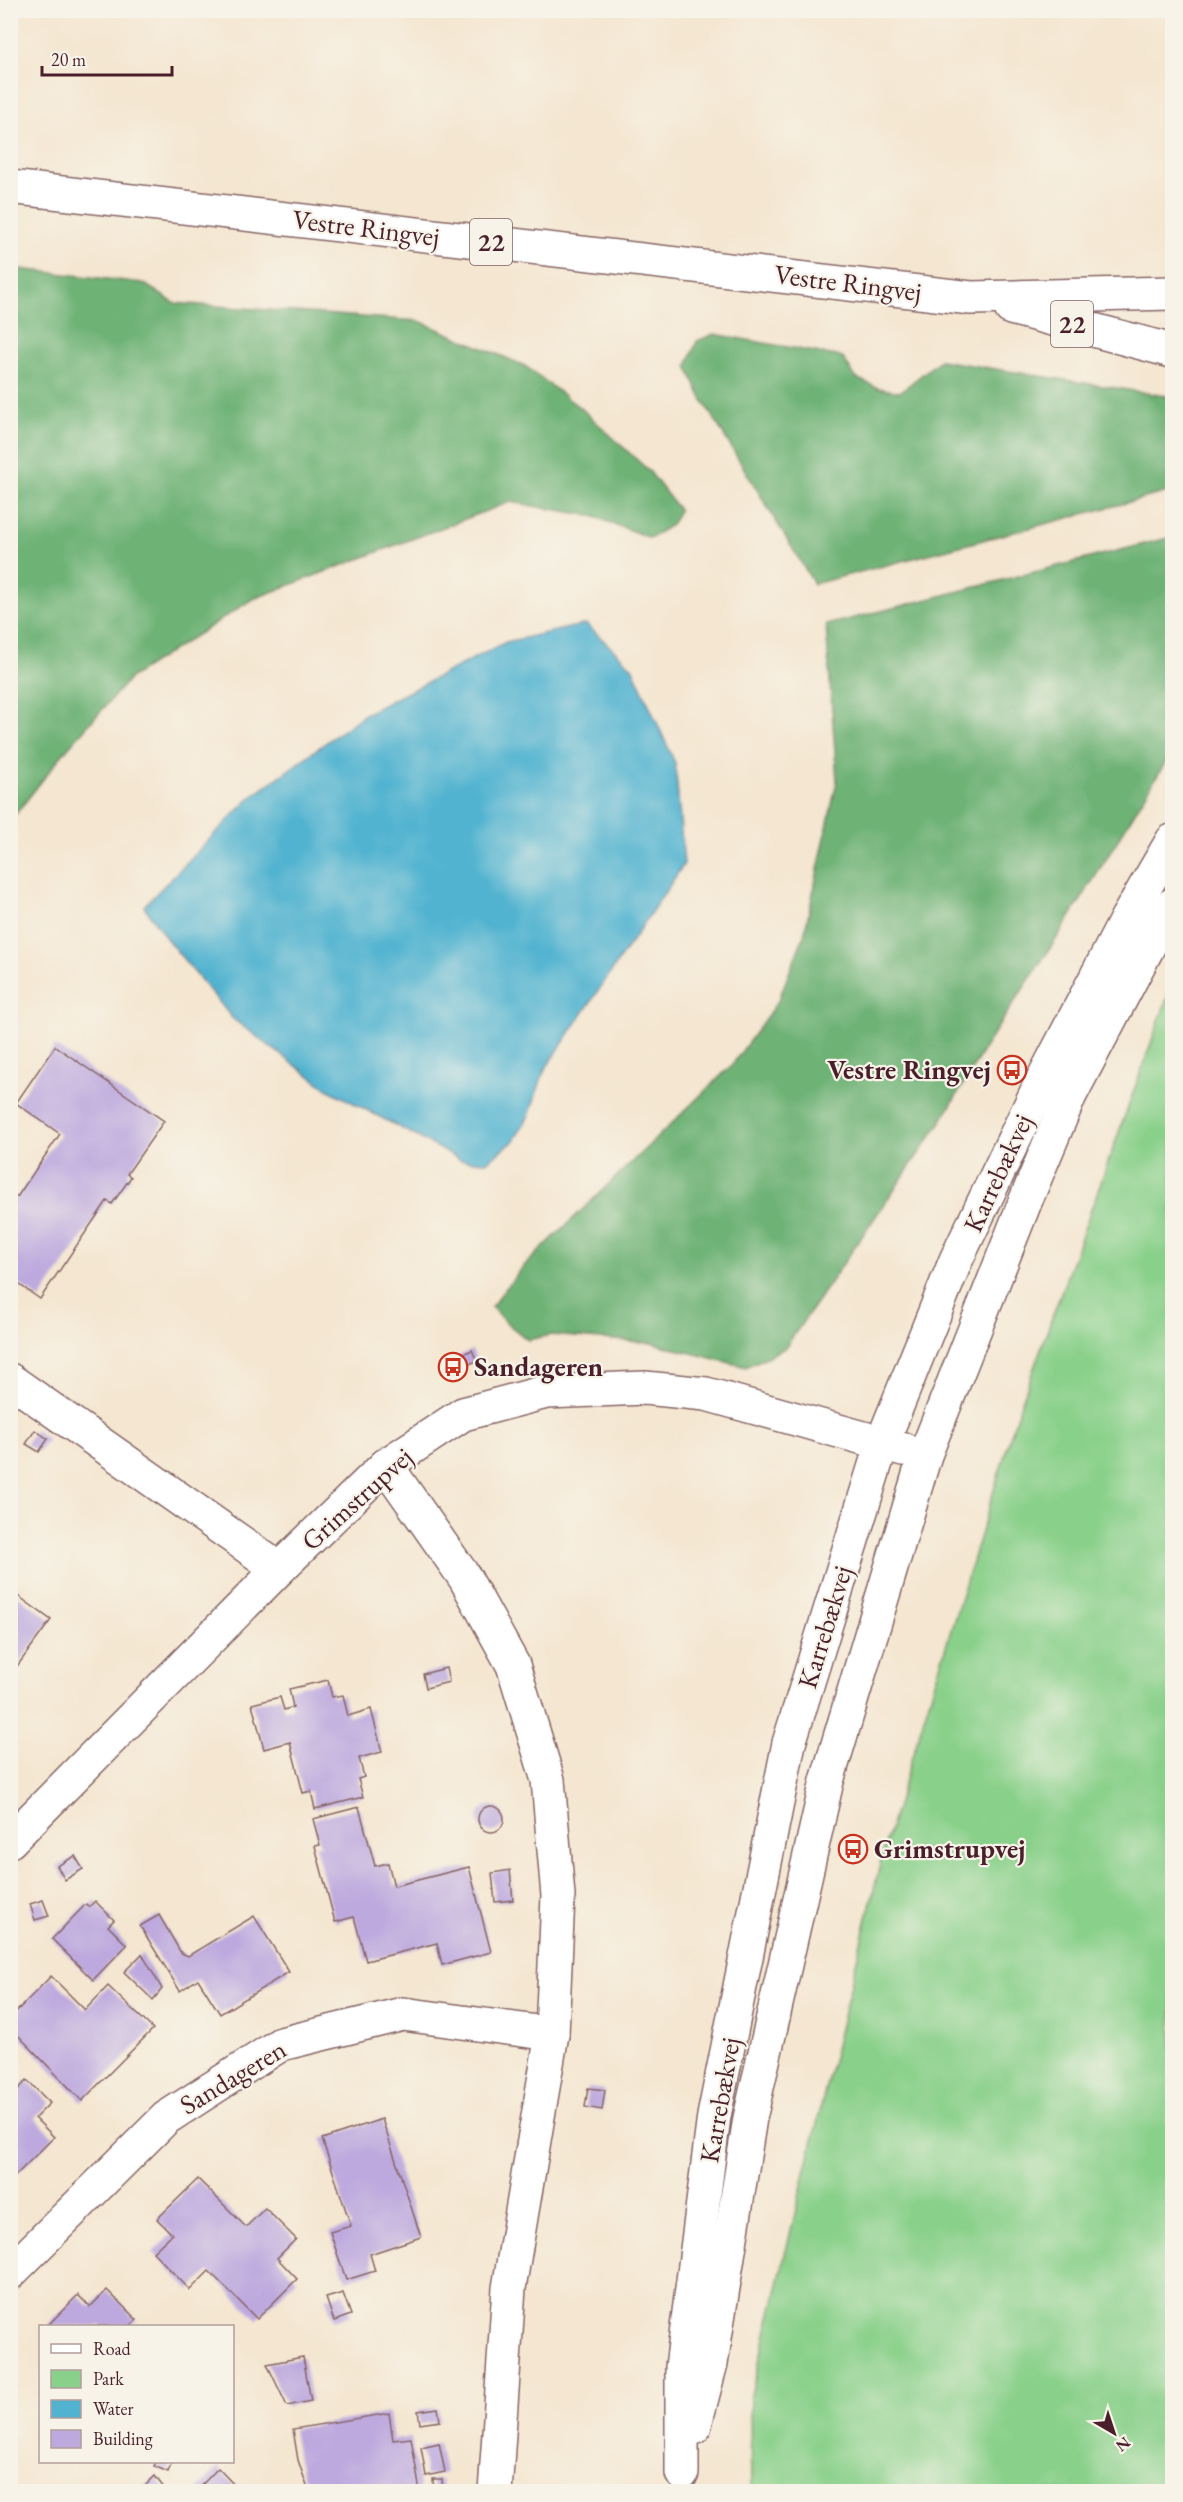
<svg xmlns="http://www.w3.org/2000/svg" width="1183" height="2502" font-family="'EB Garamond',serif">
	<style>
		.green { fill: #89d08a; stroke: #6a785a; stroke-width: 1.5 }
		.forest { fill: #6eb276; stroke: #5c6850; stroke-width: 1.5 }
		.water { fill: #51b3d0; stroke: #4e697e; stroke-width: 1.5 }
		.building { fill: #bda9de }
		.lines { fill: none; stroke-linecap: round; stroke-linejoin: round }
		.street-casing { stroke: #866565; stroke-width: 36 }
		.secondary-casing { stroke: #866565; stroke-width: 36 }
		.primary-casing { stroke: #866565; stroke-width: 36 }
		.street { stroke: #fff; stroke-width: 33 }
		.secondary { stroke: #fff; stroke-width: 33 }
		.primary { stroke: #fff; stroke-width: 33 }
		.labels { text-anchor: middle; stroke-width: 4.5; stroke-linejoin: round; paint-order: stroke }
		.shield { fill: #f7f3e8; stroke: #7e5f64; stroke-width: 1.5 }
		.shield-label { font-size: 26px; font-weight: bold; fill: #4a1f2b }
		.street-label { font-size: 27px; fill: #4a1f2b; stroke: #f7f3e8 }
		.poi-label { font-size: 27px; font-weight: bold; fill: #4a1f2b; stroke: #f7f3e8; text-anchor: start }
	</style>
	<rect width="100%" height="100%" fill="#f7f3e8"/>
	<filter id="ink" filterUnits="userSpaceOnUse"><feTurbulence type="fractalNoise" baseFrequency=".0167" numOctaves="2"/><feDisplacementMap in="SourceGraphic" scale="12" xChannelSelector="R" yChannelSelector="G"/><feConvolveMatrix kernelMatrix="1 2 1 2 8 2 1 2 1" color-interpolation-filters="sRGB"/></filter>
	<filter id="wash" filterUnits="userSpaceOnUse"><feTurbulence type="fractalNoise" baseFrequency=".008" numOctaves="4" result="noise"/><feDisplacementMap in="SourceGraphic" scale="24" xChannelSelector="R" yChannelSelector="G"/><feGaussianBlur stdDeviation="1.35" result="paint"/><feColorMatrix in="noise" values="0 0 0 0 0 0 0 0 0 0 0 0 0 0 0 0 0 1.4 0 .05"/><feComposite in="paint" operator="in"/></filter>
	<g filter="url(#wash)">
		<rect width="100%" height="100%" fill="#f4e6d0"/>
		<!-- green -->
		<polygon class="green" points="1172,985 1172,2491 751,2491 750,2399 884,1848 1017,1415"/>
		<!-- forest -->
		<g class="forest">
			<polygon points="11,268 143,283 174,303 419,321 525,366 583,410 649,471 679,510 671,525 650,538 593,516 510,502 253,599 131,677 66,750 11,820"/>
			<polygon points="714,334 842,357 856,378 878,388 900,392 940,360 1172,397 1172,491 814,584 702,399 687,366 697,341"/>
			<polygon points="1172,537 1172,752 1064,927 988,1042 942,1120 785,1348 746,1367 652,1343 551,1335 528,1340 509,1325 491,1307 523,1267 732,1065 778,1001 804,935 837,781 826,625"/>
		</g>
		<!-- water -->
		<polygon class="water" points="586,624 632,667 675,763 684,864 544,1071 529,1116 513,1142 486,1162 461,1160 329,1090 233,1019 166,938 144,906 250,798 365,714 506,642"/>
		<g id="blocks">
			<!-- building -->
			<g class="building">
				<polygon points="55,1046 164,1121 127,1174 131,1177 112,1204 107,1201 40,1299 10,1278 10,1193 17,1197 60,1134 16,1103"/>
				<polygon points="472,1350 477,1361 458,1368 454,1358"/>
				<polygon points="35,1430 48,1439 39,1452 26,1444"/>
				<polygon points="10,1590 51,1620 10,1676"/>
				<polygon points="446,1668 449,1682 426,1688 423,1674"/>
				<polygon points="328,1680 332,1697 343,1695 348,1716 371,1709 382,1752 359,1758 364,1777 358,1779 363,1797 315,1809 311,1791 303,1793 290,1742 264,1749 252,1704 280,1697 284,1710 293,1707 289,1689"/>
				<circle cx="491" cy="1819" r="13"/>
				<polygon points="359,1807 375,1866 388,1863 394,1886 469,1867 491,1952 442,1965 437,1943 366,1961 354,1917 335,1922 315,1846 320,1845 313,1819"/>
				<polygon points="75,1856 83,1869 65,1880 57,1866"/>
				<polygon points="510,1870 513,1900 495,1902 492,1873"/>
				<polygon points="43,1900 49,1916 35,1920 30,1904"/>
				<polygon points="95,1901 114,1920 108,1926 127,1945 93,1980 52,1939 86,1904 89,1907"/>
				<polygon points="159,1915 181,1953 188,1956 254,1916 289,1972 220,2014 198,1979 180,1991 140,1926"/>
				<polygon points="142,1954 162,1989 153,2000 124,1972"/>
				<polygon points="51,1976 85,2010 108,1986 153,2029 82,2101 10,2027 10,2018"/>
				<polygon points="27,2080 50,2103 35,2118 54,2137 10,2181 10,2094 12,2096"/>
				<polygon points="588,2088 605,2090 602,2110 585,2107"/>
				<polygon points="382,2119 421,2237 370,2254 375,2271 346,2280 330,2232 351,2226 322,2139"/>
				<polygon points="198,2179 246,2227 265,2208 296,2239 277,2258 297,2279 257,2319 209,2271 190,2290 153,2252 172,2234 157,2219"/>
				<polygon points="107,2290 137,2320 130,2326 47,2326 78,2295 90,2307"/>
				<polygon points="343,2293 351,2315 334,2321 326,2298"/>
				<polygon points="303,2357 311,2401 287,2406 267,2364"/>
				<polygon points="438,2408 440,2421 420,2424 418,2411"/>
				<polygon points="389,2413 393,2440 411,2438 420,2492 309,2492 298,2460 293,2429"/>
				<polygon points="439,2443 445,2472 426,2476 421,2447"/>
				<polygon points="156,2462 172,2462 168,2472 154,2466"/>
				<polygon points="218,2468 241,2492 195,2492"/>
				<polygon points="155,2476 167,2492 139,2492"/>
				<polygon points="433,2479 442,2479 443,2492 434,2492"/>
			</g>
		</g>
	</g>
	<g filter="url(#ink)">
		<use href="#blocks" fill-opacity="0" stroke="#866565" stroke-width="1.5"/>
		<g class="lines">
			<!-- street casing -->
			<g class="street-casing">
				<g id="street">
					<polyline points="10,1380 279,1569"/>
					<polyline points="386,1465 465,1578 513,1665 548,1780 558,1896 552,2034 509,2288 495,2492"/>
					<polyline points="10,2273 166,2118 281,2044 403,2014 552,2034"/>
				</g>
			</g>
			<!-- secondary casing -->
			<g class="secondary-casing">
				<g id="secondary">
					<polyline points="10,1841 279,1569 386,1465 463,1414 546,1392 645,1388 706,1394 903,1449"/>
					<polyline points="694,2428 711,2363 750,2118 827,1781 925,1455 1025,1202 1070,1095 1156,932 1172,905"/>
					<polyline points="682,2473 682,2367 714,2116 789,1743 882,1443 956,1260 1041,1083 1127,918 1172,841"/>
				</g>
			</g>
			<!-- primary casing -->
			<g class="primary-casing">
				<g id="primary">
					<polyline points="10,187 971,298 1172,293"/>
					<polyline points="1011,308 1172,351"/>
				</g>
			</g>
			<!-- street -->
			<use href="#street" class="street"/>
			<!-- secondary -->
			<use href="#secondary" class="secondary"/>
			<!-- primary -->
			<use href="#primary" class="primary"/>
		</g>
	</g>
	<!-- icons -->
	<defs>
		<g id="bus-ring" transform="scale(1.5)"><circle r="9.5" fill="#f7f3e8" stroke="#c8321e" stroke-width="1.5"/><path d="M-5-6H5V4H4V6H2V4H-2V6H-4V4H-5ZM-3.5-4V0h7V-4ZM-3.5 1.2v1.5H-2V1.2ZM2 1.2v1.5H3.5V1.2Z" fill="#c8321e"/></g>
	</defs>
	<g fill-rule="evenodd">
		<use href="#bus-ring" x="1012" y="1070"/>
		<use href="#bus-ring" x="453" y="1367"/>
		<use href="#bus-ring" x="853" y="1849"/>
	</g>
	<g class="labels">
		<!-- shield labels -->
		<g class="shield">
			<rect x="470" y="219" width="42" height="46" rx="4.5"/>
			<rect x="1051" y="301" width="42" height="46" rx="4.5"/>
		</g>
		<g class="shield-label">
			<text x="491" y="251">22</text>
			<text x="1072" y="333">22</text>
		</g>
		<!-- street labels -->
		<g class="street-label">
			<text transform="translate(366 228) rotate(7)" y="9">Vestre Ringvej</text>
			<text transform="translate(848 283) rotate(7)" y="9">Vestre Ringvej</text>
			<text transform="translate(998 1173) rotate(-65)" y="9">Karrebækvej</text>
			<text transform="translate(357 1499) rotate(-42)" y="9">Grimstrupvej</text>
			<text transform="translate(825 1627) rotate(-73)" y="9">Karrebækvej</text>
			<text transform="translate(233 2077) rotate(-31)" y="9">Sandageren</text>
			<text transform="translate(720 2100) rotate(-80)" y="9">Karrebækvej</text>
		</g>
		<!-- poi labels -->
		<g class="poi-label">
			<text x="991" y="1079" text-anchor="end">Vestre Ringvej</text>
			<text x="474" y="1376">Sandageren</text>
			<text x="874" y="1858">Grimstrupvej</text>
		</g>
	</g>
	<!-- margin -->
	<rect width="1183" height="2502" fill="none" stroke="#f7f3e8" stroke-width="36"/>
	<!-- legend -->
	<rect x="39" y="2325" width="195" height="138" fill="#f7f3e8" stroke="#b29e9c" stroke-width="1.5"/>
	<rect x="51" y="2344" width="30" height="9" fill="#ffffff" stroke="#b29e9c" stroke-width="1.5"/>
	<text x="93" y="2355" font-size="18" fill="#4a1f2b">Road</text>
	<rect x="51" y="2370" width="30" height="18" fill="#89d08a" stroke="#b29e9c" stroke-width="1.5"/>
	<text x="93" y="2385" font-size="18" fill="#4a1f2b">Park</text>
	<rect x="51" y="2400" width="30" height="18" fill="#51b3d0" stroke="#b29e9c" stroke-width="1.5"/>
	<text x="93" y="2415" font-size="18" fill="#4a1f2b">Water</text>
	<rect x="51" y="2430" width="30" height="18" fill="#bda9de" stroke="#b29e9c" stroke-width="1.5"/>
	<text x="93" y="2445" font-size="18" fill="#4a1f2b">Building</text>
	<!-- north arrow -->
	<g transform="translate(1114 2433) rotate(141)" stroke="#f7f3e8" stroke-width="4.5" paint-order="stroke">
	<path d="M0-4.5L10 22L0 15L-10 22Z" fill="#4a1f2b"/>
	<text y="-9" font-size="16" font-weight="bold" text-anchor="middle" fill="#4a1f2b">N</text>
	</g>
	<!-- scale -->
	<path d="M42 66v9h130v-9" fill="none" stroke="#4a1f2b" stroke-width="3"/>
	<text x="51" y="66" font-size="18" fill="#4a1f2b" stroke="#f7f3e8" stroke-width="4.5" paint-order="stroke">20 m</text>
</svg>
